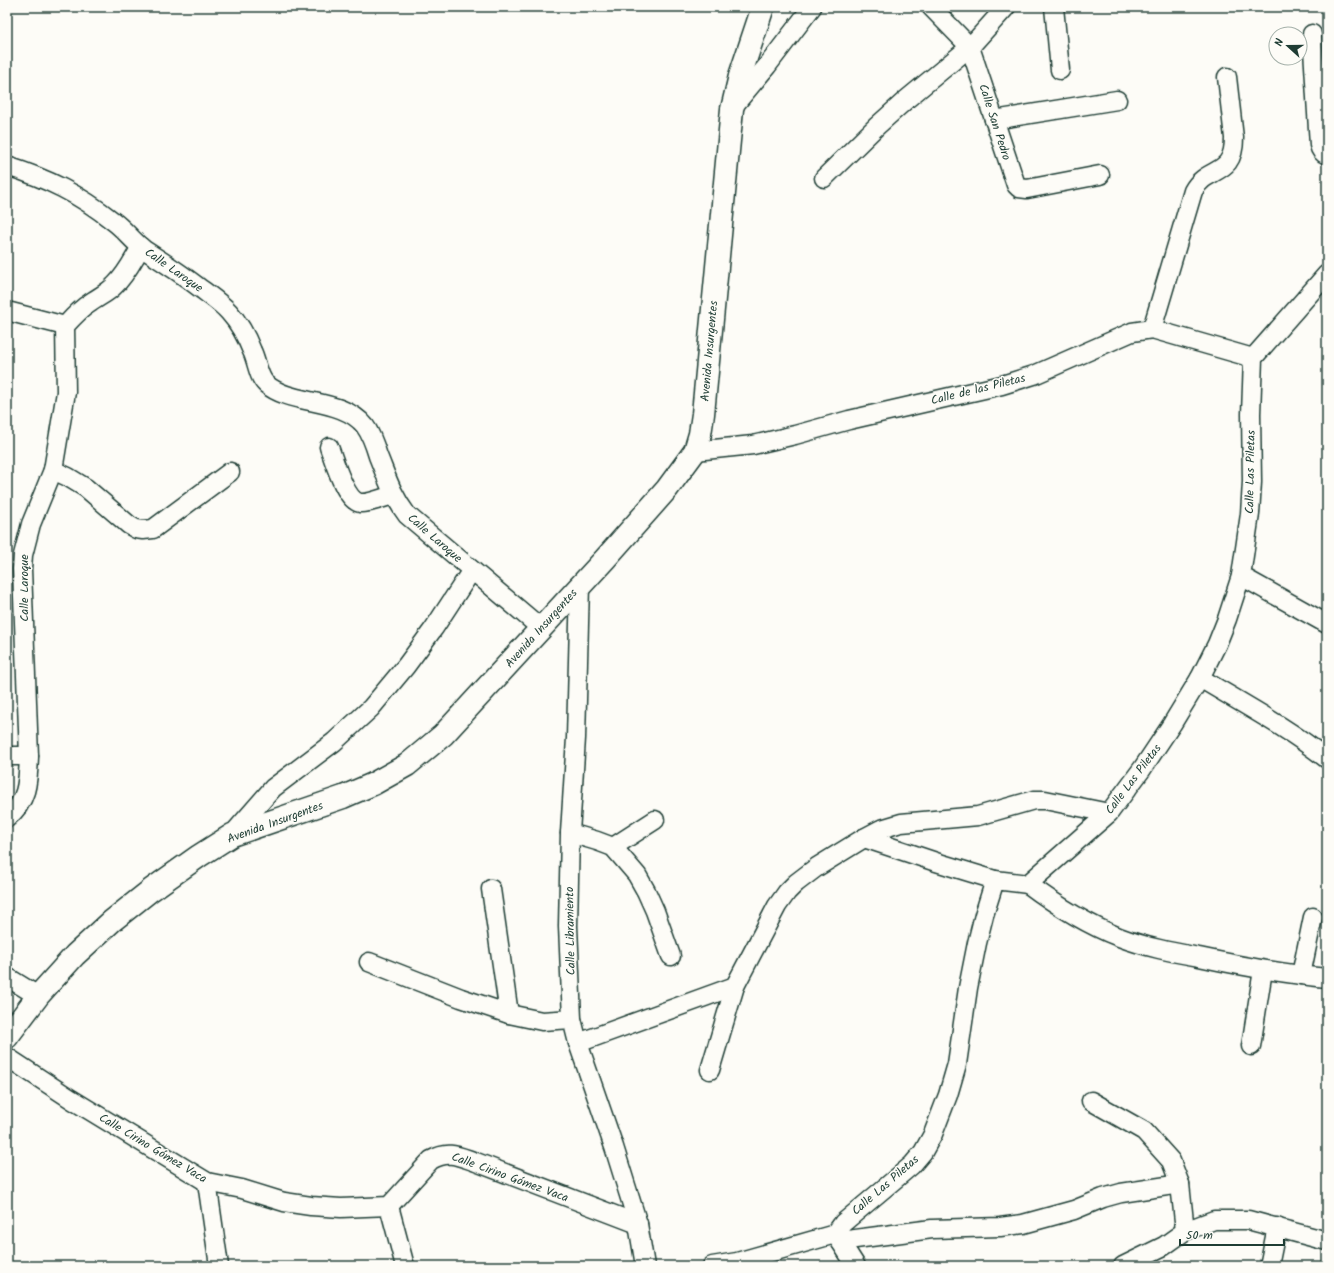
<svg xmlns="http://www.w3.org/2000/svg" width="1334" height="1273" font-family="Kalam,sans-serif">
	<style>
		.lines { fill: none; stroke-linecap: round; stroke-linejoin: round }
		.minor-casing { stroke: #1f3d34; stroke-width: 21 }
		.major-casing { stroke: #1f3d34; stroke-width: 25 }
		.minor { stroke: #fdfcf7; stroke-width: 18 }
		.major { stroke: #fdfcf7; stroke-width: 22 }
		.labels { text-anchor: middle; stroke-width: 3; stroke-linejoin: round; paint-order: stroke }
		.street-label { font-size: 12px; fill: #1f3d34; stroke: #fdfcf7 }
	</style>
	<rect width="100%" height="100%" fill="#fdfcf7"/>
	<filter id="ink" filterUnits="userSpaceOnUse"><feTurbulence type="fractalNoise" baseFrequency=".025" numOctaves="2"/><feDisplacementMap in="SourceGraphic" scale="8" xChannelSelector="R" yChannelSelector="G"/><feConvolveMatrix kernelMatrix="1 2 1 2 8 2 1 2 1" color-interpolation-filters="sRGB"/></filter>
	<g filter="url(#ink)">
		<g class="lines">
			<!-- minor casing -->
			<g class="minor-casing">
				<g id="minor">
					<polyline points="931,7 970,47 1016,185 1019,188 1027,189 1100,175"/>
					<polyline points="1054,7 1060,70"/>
					<path d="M1312 34 1319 145C1320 150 1322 153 1327 155"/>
					<polyline points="732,108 767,66 812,7"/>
					<polyline points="994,120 1117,100"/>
					<path d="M7 166C48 179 79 194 113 221 124 229 132 240 142 248 152 255 162 261 172 268 183 275 193 283 204 291 212 297 222 304 229 312 239 323 247 338 252 351 257 361 258 377 266 384 291 406 342 397 365 426 371 434 375 446 378 456 387 478 392 495 407 515L542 629"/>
					<polyline points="824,178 877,126 907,99 970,47 1006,7"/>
					<polyline points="7,311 65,326"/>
					<path d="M1152 329 1193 191C1207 165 1234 178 1234 138L1227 77"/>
					<path d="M329 447C334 460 345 500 360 503 368 504 385 497 393 495"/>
					<polyline points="695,451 753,445 795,435 849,420 1002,385 1034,375 1132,332 1152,329 1253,358"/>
					<polyline points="53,470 68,477 86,488 129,525 136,529 143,530 153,529 230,472"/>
					<polyline points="1241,576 1327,624"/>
					<polyline points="580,585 576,738 570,833 568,926 572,1019 578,1043 614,1147 638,1224 645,1266"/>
					<path d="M1200 678C1243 704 1288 728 1327 759"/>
					<polyline points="7,756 29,756"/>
					<path d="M7 818C28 801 28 781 29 756L22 569 23 555 31 524 53 470 66 392 65 326C73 317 80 309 90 303 98 297 108 293 115 285 126 275 133 260 141 247"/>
					<polyline points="570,833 597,841 613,847 637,875 646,891 655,911 671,956"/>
					<polyline points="232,835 273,788 334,742 371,708 406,666 434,628 472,570"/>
					<polyline points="864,838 936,862 995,880"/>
					<polyline points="613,847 655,820"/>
					<path d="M1028 884C1056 905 1086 924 1119 937 1145 947 1172 952 1199 957 1241 966 1284 974 1327 978"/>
					<polyline points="491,889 509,1014"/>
					<polyline points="369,962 461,998 509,1014 542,1021 572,1019"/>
					<polyline points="1301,975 1313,917"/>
					<polyline points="7,977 38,996"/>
					<polyline points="578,1043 735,986 777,906 787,892 796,883 817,867 864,838 881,829 901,823 978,816 1034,800 1045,800 1109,813"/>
					<polyline points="1251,1046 1263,970"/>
					<path d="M7 1057 71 1099 207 1182 242 1189 284 1202 311 1206 341 1208 389 1206 431 1160C449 1150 458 1156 476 1162L638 1224"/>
					<polyline points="710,1070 735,986"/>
					<polyline points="1091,1101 1144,1131 1171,1161 1180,1184 1185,1231"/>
					<polyline points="207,1182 219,1266"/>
					<polyline points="389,1206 405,1266"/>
					<polyline points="835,1234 840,1241 932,1229 1000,1227 1023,1224 1074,1210 1103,1198 1121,1193 1180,1184"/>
					<polyline points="840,1241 856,1266"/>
					<polyline points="712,1266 737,1262 835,1234 843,1223 912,1165 923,1152 933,1134 948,1095 957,1064 968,988 977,943 984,915 995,880 1028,884 1109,813 1142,769 1172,724 1200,678 1217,644 1227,619 1241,576 1250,514 1252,482 1251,414 1253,358 1327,274"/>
					<polyline points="1123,1266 1164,1246 1185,1231 1214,1220 1248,1220 1327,1241"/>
					<polyline points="1269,1266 1277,1227"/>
				</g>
			</g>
			<!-- major casing -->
			<g class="major-casing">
				<polyline id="major" points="7,1037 38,996 75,955 112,921 151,890 199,856 232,835 343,797 373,784 407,765 443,735 605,559 667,489 695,451 700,434 703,414 732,109 740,76 763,7"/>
			</g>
			<!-- minor -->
			<use href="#minor" class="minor"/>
			<!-- major -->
			<use href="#major" class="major"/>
		</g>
	</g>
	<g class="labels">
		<!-- street labels -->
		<g class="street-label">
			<text transform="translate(995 122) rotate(72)" y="4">Calle San Pedro</text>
			<text transform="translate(174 270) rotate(35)" y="4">Calle Laroque</text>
			<text transform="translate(709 351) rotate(-85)" y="4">Avenida Insurgentes</text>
			<text transform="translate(978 389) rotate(-14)" y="4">Calle de las Piletas</text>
			<text transform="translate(1250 472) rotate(-89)" y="4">Calle Las Piletas</text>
			<text transform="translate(435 538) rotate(41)" y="4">Calle Laroque</text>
			<text transform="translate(24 588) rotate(-90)" y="4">Calle Laroque</text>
			<text transform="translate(541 628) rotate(-48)" y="4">Avenida Insurgentes</text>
			<text transform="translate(1133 779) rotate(-53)" y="4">Calle Las Piletas</text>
			<text transform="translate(275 822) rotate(-20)" y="4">Avenida Insurgentes</text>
			<text transform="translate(570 931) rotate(-91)" y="4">Calle Libramiento</text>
			<text transform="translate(153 1148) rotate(31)" y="4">Calle Cirino Gómez Vaca</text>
			<text transform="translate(510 1177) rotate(20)" y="4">Calle Cirino Gómez Vaca</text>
			<text transform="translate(885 1185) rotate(-41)" y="4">Calle Las Piletas</text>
		</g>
	</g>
	<!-- margin -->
	<rect width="1334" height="1273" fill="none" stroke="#fdfcf7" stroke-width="24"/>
	<rect x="12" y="12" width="1310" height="1249" fill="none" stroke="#1f3d34" stroke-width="1.5" filter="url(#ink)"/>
	<!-- north arrow -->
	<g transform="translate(1288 46) rotate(291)"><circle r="19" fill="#fdfcf7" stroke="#a4b0a9"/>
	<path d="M0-3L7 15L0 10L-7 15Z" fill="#1f3d34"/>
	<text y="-6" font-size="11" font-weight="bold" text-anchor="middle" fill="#1f3d34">N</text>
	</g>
	<!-- scale -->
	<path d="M1180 1239v6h104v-6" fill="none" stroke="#1f3d34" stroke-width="2"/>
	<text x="1186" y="1239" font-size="12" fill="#1f3d34" stroke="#fdfcf7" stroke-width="3" paint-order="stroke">50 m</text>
</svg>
